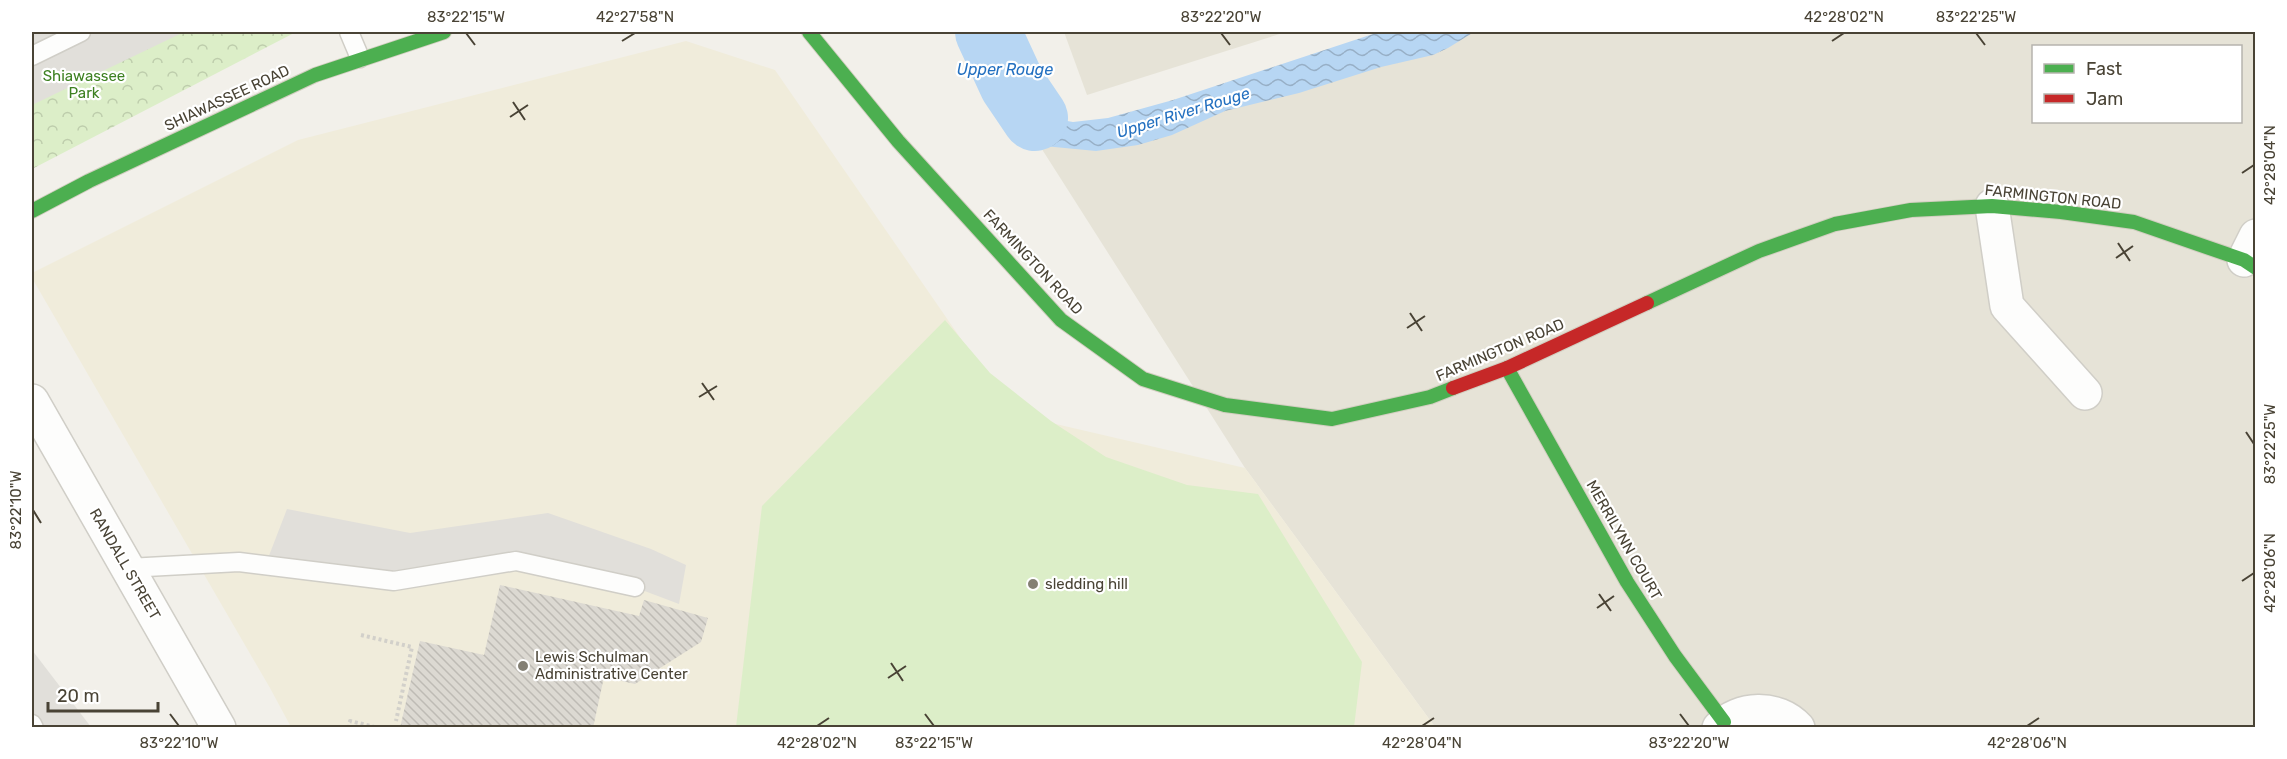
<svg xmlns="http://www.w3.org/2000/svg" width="2287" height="759" font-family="Rubik,sans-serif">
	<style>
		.residential { fill: #e6e3d7; fill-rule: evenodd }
		.education { fill: #f0ecdb }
		.green { fill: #dceec8 }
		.forest { fill: url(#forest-crowns) }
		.parking { fill: #e1dfda }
		.water { fill: url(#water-waves) }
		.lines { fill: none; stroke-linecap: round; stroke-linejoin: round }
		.river { stroke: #b7d6f3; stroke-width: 66 }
		.building { fill: url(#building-back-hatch) }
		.lane-casing { stroke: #d0cec7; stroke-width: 21 }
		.street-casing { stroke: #d0cec7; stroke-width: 36 }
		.fast-casing { stroke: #d2cec0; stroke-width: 16 }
		.jam-casing { stroke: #d2cec0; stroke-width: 16 }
		.path { stroke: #d2d0ca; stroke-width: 4; stroke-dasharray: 3 3; stroke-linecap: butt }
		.lane { stroke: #fdfdfc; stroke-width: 18 }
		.street { stroke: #fdfdfc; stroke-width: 33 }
		.fast { stroke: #4caf50; stroke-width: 14 }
		.jam { stroke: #c62828; stroke-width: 14 }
		.ticks { fill: none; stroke: #494335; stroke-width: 2 }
		.poi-dot { fill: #848074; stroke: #fff; stroke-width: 2 }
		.labels { text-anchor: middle; stroke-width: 4.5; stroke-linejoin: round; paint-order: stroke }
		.park-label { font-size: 15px; fill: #3e8122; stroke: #fff }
		.street-label { font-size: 15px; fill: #494335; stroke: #fff }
		.poi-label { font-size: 15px; fill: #494335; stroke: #fff; text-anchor: start }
		.water-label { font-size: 16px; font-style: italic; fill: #2370c0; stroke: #fff }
		.neatline { fill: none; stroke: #494335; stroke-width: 2 }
		.ticks-label { font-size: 15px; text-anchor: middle; fill: #494335 }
	</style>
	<defs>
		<pattern id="forest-crowns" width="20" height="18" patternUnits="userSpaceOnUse" patternTransform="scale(1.5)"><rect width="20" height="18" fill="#dceec8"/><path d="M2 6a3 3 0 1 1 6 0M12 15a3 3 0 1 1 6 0" fill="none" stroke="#becdac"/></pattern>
		<pattern id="water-waves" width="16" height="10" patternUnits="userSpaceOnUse" patternTransform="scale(1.5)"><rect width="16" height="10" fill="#b7d6f3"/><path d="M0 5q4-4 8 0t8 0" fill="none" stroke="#97afc6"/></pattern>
		<pattern id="building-back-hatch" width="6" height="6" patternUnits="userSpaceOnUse" patternTransform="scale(1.5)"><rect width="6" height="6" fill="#dcd9d2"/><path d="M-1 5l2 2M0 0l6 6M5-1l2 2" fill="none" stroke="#bebbb5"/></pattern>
	</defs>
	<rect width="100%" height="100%" fill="#f2f0ea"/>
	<!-- residential -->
	<g class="residential">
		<polygon points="1064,32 1286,32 1087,95"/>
		<path d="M1395 32H2255V727H1435L1245 468 1038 143ZM2034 46H2240V122H2034Z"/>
	</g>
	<!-- education -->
	<polygon class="education" points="686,41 775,70 1013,414 1245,468 1435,727 291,727 270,688 32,278 32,273 298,140"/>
	<!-- green -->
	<polygon class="green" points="945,320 990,373 1051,421 1106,457 1187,485 1258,494 1362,662 1354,727 736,727 762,506"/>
	<!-- forest -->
	<polygon class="forest" points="32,32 296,32 32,169"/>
	<!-- parking -->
	<g class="parking">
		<polygon points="32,32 184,32 32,105"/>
		<polygon points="287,509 410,533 548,513 651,549 686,565 679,604 634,587 516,561 394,581 265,566"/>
		<polygon points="32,650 91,727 32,727"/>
	</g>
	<!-- water -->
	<path class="water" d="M995 32H1021L1020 44 1028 63 1037 96 1043 106 1056 119 1073 122 1108 118 1173 100 1379 32H1474L1448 48 1433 55 1381 67 1299 93 1225 111 1172 135 1138 145 1096 151 1044 146C1018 135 976 87 982 57 983 47 991 40 995 32Z"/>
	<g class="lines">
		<!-- river -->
		<polyline class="river" points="988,32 1012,84 1035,118"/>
	</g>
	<!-- building -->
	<polygon class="building" points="500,585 639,616 644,600 708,618 701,642 635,684 604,677 593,728 400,728 420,641 484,655"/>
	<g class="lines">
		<!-- lane casing -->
		<g class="lane-casing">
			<g id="lane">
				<polyline points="349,32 360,58"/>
				<polyline points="32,56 81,32"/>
				<polyline points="128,568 239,562 394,581 516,561 635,587"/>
				<polyline points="32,724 34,728"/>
			</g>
		</g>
		<!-- street casing -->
		<g class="street-casing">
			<g id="street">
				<polyline points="1992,206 2007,306 2085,393"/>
				<polyline points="2244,260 2256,236"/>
				<polyline points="32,401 219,728"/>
				<path d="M1719 728C1739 707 1777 705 1798 728"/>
			</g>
		</g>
		<!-- fast casing -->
		<g class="fast-casing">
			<g id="fast">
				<polyline points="809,32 898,141 1061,320 1143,379 1225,405 1332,419 1430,397 1453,388"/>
				<polyline points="32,211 89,181 315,75 444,32"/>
				<polyline points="1647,303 1759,251 1835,224 1911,210 1992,206 2061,212 2134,222 2244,260 2256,268"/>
				<polyline points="1507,368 1627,582 1675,656 1724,722"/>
			</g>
		</g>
		<!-- jam casing -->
		<g class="jam-casing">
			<polyline id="jam" points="1453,388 1507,368 1647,303"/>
		</g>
		<!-- path -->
		<g class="path">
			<polyline points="361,635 412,647 396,721"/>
			<polyline points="349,728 350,721 379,728"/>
		</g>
		<!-- lane -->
		<use href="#lane" class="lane"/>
		<!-- street -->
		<use href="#street" class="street"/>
		<!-- fast -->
		<use href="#fast" class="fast"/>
		<!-- jam -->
		<use href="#jam" class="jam"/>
	</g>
	<!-- ticks -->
	<path class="ticks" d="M466 33 475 45M1221 33 1230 45M1976 33 1985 45M622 41 635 33M1832 41 1844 33M513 102 525 120M510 117 528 105M2242 173 2254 165M2118 243 2130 261M2116 258 2133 246M1410 313 1422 331M1407 328 1425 316M702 383 714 400M699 397 717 386M2246 432 2254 444M33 510 41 523M2242 581 2254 573M1599 594 1611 611M1597 608 1614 596M891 663 903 681M888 678 906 666M170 714 179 726M925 714 934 726M1680 714 1689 726M817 726 829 718M1422 726 1434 718M2027 726 2039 718"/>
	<!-- markers -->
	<g class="poi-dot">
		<circle cx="1033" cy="584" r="6"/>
		<circle cx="523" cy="666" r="6"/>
	</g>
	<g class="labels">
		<!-- park labels -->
		<g class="park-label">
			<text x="84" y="81">Shiawassee<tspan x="84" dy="17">Park</tspan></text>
		</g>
		<!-- street labels -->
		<g class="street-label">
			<text transform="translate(227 98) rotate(-25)" y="5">SHIAWASSEE ROAD</text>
			<text transform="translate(2053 197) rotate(6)" y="5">FARMINGTON ROAD</text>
			<text transform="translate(1033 262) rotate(47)" y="5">FARMINGTON ROAD</text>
			<text transform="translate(1500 350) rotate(-23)" y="5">FARMINGTON ROAD</text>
			<text transform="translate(1624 540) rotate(60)" y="5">MERRILYNN COURT</text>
			<text transform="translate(125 564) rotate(60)" y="5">RANDALL STREET</text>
		</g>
		<!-- poi labels -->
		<g class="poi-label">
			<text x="1045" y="589">sledding hill</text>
			<text x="535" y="662">Lewis Schulman<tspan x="535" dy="17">Administrative Center</tspan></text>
		</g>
		<!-- water labels -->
		<g class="water-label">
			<text x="1005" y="75">Upper Rouge</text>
			<text transform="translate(1183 112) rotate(-17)" y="6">Upper River Rouge</text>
		</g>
	</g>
	<!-- border -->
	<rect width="2287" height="759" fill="none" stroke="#ffffff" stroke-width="66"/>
	<!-- legend -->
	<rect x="2032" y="45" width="210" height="78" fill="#ffffff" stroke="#b6b4ae" stroke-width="1.5"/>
	<rect x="2044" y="64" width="30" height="9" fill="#4caf50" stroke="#b6b4ae" stroke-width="1.5"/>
	<text x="2086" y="75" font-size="18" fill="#494335">Fast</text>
	<rect x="2044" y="94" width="30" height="9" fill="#c62828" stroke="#b6b4ae" stroke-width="1.5"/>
	<text x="2086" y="105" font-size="18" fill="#494335">Jam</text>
	<!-- scale -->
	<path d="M48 702v9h110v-9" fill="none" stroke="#494335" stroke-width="3"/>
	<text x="57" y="702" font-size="18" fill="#494335" stroke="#ffffff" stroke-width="4.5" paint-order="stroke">20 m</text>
	<rect x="33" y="33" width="2221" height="693" class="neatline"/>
	<g class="ticks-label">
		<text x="466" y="22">83°22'15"W</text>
		<text x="635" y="22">42°27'58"N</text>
		<text x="1221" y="22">83°22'20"W</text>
		<text x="1844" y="22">42°28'02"N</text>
		<text x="1976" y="22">83°22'25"W</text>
		<text transform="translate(2270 165) rotate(-90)" y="5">42°28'04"N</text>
		<text transform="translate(2270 444) rotate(-90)" y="5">83°22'25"W</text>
		<text transform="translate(16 510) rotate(-90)" y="5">83°22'10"W</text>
		<text transform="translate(2270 573) rotate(-90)" y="5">42°28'06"N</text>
		<text x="179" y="748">83°22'10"W</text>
		<text x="817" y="748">42°28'02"N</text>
		<text x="934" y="748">83°22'15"W</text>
		<text x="1422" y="748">42°28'04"N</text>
		<text x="1689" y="748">83°22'20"W</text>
		<text x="2027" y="748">42°28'06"N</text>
	</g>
</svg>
